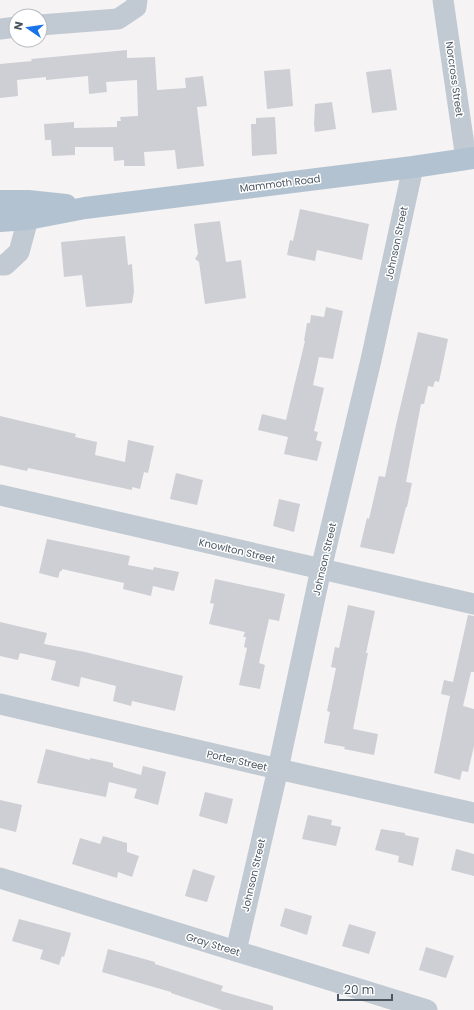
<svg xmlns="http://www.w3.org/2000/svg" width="474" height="1010" font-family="Poppins,sans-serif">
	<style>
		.building { fill: #cdcfd5 }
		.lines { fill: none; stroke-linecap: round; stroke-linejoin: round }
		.minor { stroke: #c1cad2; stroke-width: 21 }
		.major { stroke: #b3c2d1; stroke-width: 22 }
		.labels { text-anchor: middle; stroke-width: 3; stroke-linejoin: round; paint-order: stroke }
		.street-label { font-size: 10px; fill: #4a5661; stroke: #fff }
	</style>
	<rect width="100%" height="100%" fill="#f5f3f3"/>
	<!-- building -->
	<g class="building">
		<polygon points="127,50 127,58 155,57 157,90 186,88 185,78 203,76 207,106 197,107 204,166 177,169 175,150 144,152 145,166 124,166 124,160 114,161 113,147 75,147 75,155 52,156 51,140 45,140 44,124 74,122 74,128 117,127 117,121 121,121 120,117 138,116 137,80 106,82 107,92 89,94 88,76 46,80 46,77 17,80 18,96 0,98 0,64 32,61 31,59"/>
		<polygon points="290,69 293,106 267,109 264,71"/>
		<polygon points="391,69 397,110 372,113 366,72"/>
		<polygon points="332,102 336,129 315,132 314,124 315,104"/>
		<polygon points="275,117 277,154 252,156 251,124 256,124 256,118"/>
		<polygon points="300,209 369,224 362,260 317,250 315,261 287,255 290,240 293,241"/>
		<polygon points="220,221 226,262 241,260 246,298 205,304 199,262 195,259 198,254 194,224"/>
		<polygon points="125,236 128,265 132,264 134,292 132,303 86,307 82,275 64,277 61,242"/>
		<polygon points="326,307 343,311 333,359 319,357 313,385 324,388 314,431 318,432 316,440 322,442 317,461 284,454 288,437 258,430 262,414 286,420 305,341 304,341 307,323 310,323 311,315 324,317"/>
		<polygon points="418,332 448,339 439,382 435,381 433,387 428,386 424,404 421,404 406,482 412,483 407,507 406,507 394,554 360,547 367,518 369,519 379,476 385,477 396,425"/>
		<polygon points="0,416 76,434 75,437 97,442 95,455 125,462 128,440 154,446 148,473 144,472 140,489 132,487 132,490 28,468 27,471 0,465"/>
		<polygon points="176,473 203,480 197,505 170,499"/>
		<polygon points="279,499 300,504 294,532 273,526"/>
		<polygon points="47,539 130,556 128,565 153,570 154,567 179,572 174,591 153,586 151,596 123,589 124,583 62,569 62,571 60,571 58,578 39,573"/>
		<polygon points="215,579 285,594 279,621 269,619 259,663 265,665 260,689 239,685 247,648 244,647 246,637 243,637 245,632 209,624 214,604 210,603"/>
		<polygon points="348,605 375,611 366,653 368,653 353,729 378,734 374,755 344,749 345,747 324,743 330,712 327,711 336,668 331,667 335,647 339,648"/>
		<polygon points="468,615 474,616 474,672 471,672 463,706 474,709 474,746 468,772 462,771 460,780 434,773 450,696 441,694 444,680 453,682"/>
		<polygon points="0,622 47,633 44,644 85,652 183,676 175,711 132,701 131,706 113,701 116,686 81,677 79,687 51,680 56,661 20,653 18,660 0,656"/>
		<polygon points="46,749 90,760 90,758 113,763 113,767 141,775 143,766 166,772 158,805 134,798 137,789 109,782 106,797 37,783"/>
		<polygon points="205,792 233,799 227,824 199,816"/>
		<polygon points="0,800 22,805 16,832 0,828"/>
		<polygon points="308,815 332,820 331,825 341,827 336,846 302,839"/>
		<polygon points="381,829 405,833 405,835 419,838 413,866 398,862 399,856 375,850"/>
		<polygon points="103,836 127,843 127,852 139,856 132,877 118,872 117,878 72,864 80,838 100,844"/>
		<polygon points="456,849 474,854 474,876 451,870"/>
		<polygon points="193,869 215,876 207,902 185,896"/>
		<polygon points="285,908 312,916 307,935 280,926"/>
		<polygon points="19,919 71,933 64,957 62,956 59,965 40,959 43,950 12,941"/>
		<polygon points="349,924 376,932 369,954 342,946"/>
		<polygon points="426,947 454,956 446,978 419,970"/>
		<polygon points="108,949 155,962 155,964 223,986 221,991 273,1006 273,1010 222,1010 171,993 171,992 102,972"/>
	</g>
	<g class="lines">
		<!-- minor -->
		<g class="minor">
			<polyline points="443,0 466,159"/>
			<polyline points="40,25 118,19 136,7 137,0"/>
			<polyline points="0,29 16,27"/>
			<polyline points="0,265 5,265 19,252 28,219"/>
			<polyline points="0,495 474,604"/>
			<polyline points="0,704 278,769 474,813"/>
			<polyline points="0,878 427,1010"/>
			<polyline points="236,951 278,769 321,569 371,360 413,167"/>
		</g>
		<!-- major -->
		<g class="major">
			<polyline points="0,201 28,201 66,205"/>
			<polyline points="0,221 28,219 85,208 413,167 474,158"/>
		</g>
	</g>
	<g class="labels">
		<!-- street labels -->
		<g class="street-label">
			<text transform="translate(455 79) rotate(82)" y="4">Norcross Street</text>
			<text transform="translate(280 183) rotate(-7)" y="4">Mammoth Road</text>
			<text transform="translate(396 243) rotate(-78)" y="4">Johnson Street</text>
			<text transform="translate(237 550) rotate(13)" y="4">Knowlton Street</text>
			<text transform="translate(324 559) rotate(-77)" y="4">Johnson Street</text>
			<text transform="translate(237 760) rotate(13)" y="4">Porter Street</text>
			<text transform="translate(253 875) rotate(-77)" y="4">Johnson Street</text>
			<text transform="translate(213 944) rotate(17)" y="4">Gray Street</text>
		</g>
	</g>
	<!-- north arrow -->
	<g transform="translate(28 28) rotate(283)"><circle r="19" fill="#ffffff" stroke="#b7bbc0"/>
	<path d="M0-3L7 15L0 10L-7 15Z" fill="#1a73e8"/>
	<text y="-6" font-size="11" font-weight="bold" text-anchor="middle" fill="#4a5661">N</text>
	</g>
	<!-- scale -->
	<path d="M338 994v6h54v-6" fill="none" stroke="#4a5661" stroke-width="2"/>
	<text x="344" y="994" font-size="12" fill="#4a5661" stroke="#ffffff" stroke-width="3" paint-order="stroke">20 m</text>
</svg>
